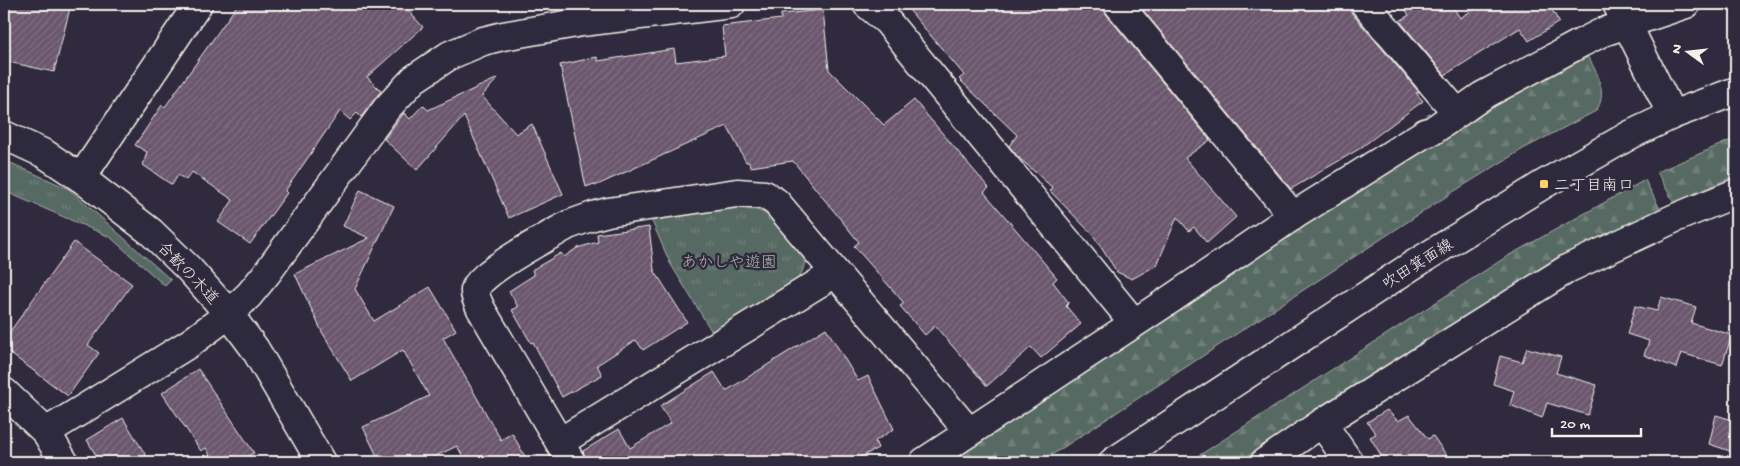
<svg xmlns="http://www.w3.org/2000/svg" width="1740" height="466" font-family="'Gochi Hand','Klee One',sans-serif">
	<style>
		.grass { fill: url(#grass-tufts); stroke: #a6aea6 }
		.forest { fill: url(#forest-firs); stroke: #a6aea6 }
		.building { fill: url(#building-hatch); stroke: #f4f1e8 }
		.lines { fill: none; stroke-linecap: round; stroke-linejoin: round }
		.minor-casing { stroke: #f4f1e8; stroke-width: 31 }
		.tertiary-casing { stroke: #f4f1e8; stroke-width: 31 }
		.secondary-casing { stroke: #f4f1e8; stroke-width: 31 }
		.minor { stroke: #2f2a3d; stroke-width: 28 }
		.tertiary { stroke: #2f2a3d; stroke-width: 28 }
		.secondary { stroke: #2f2a3d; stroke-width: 28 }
		.poi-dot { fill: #ffd166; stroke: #2f2a3d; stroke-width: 2 }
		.labels { text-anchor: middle; stroke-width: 5; stroke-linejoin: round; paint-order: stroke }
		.poi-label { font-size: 16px; fill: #f4f1e8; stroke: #2f2a3d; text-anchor: start }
		.park-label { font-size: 16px; fill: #adb4ac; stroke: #2f2a3d }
		.street-label { font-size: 16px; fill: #f4f1e8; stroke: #2f2a3d }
	</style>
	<defs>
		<pattern id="grass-tufts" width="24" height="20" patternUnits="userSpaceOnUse" patternTransform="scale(1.25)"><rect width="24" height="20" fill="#576a63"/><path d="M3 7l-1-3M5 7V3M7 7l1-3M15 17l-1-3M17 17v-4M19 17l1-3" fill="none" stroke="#708079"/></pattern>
		<pattern id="forest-firs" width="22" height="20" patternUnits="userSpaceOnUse" patternTransform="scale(1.25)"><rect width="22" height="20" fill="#576a63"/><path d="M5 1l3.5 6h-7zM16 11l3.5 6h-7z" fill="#708079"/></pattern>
		<pattern id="building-hatch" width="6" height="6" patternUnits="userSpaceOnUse" patternTransform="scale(1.25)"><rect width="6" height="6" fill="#6a566d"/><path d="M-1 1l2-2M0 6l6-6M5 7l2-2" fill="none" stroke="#806f82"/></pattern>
	</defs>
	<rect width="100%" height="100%" fill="#2f2a3d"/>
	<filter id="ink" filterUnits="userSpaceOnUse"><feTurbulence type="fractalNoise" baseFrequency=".02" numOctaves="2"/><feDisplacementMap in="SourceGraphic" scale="10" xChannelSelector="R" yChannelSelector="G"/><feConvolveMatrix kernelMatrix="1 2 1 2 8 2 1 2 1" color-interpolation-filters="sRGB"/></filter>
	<g filter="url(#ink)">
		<!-- grass -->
		<g class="grass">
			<polygon points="4,160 69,189 171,280 165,286 110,237 4,191"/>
			<path d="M732 208C744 208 756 207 767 215 775 222 801 249 804 258 806 267 801 275 796 281L712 332 670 263 651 219Z"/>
		</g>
		<!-- forest -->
		<g class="forest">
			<path d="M1587 56C1598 72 1608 94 1596 111L1523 149 1453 192 1041 462H949L1298 230 1428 146 1506 99Z"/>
			<polygon points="1736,138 1736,175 1674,203 1657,172"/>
			<polygon points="1645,180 1660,209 1549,264 1349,389 1238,462 1189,462 1506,257"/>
		</g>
		<!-- building -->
		<g class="building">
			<polygon points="8,4 71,4 54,72 4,61 4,22"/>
			<polygon points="238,4 402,4 423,27 367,77 381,91 361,117 357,113 350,120 340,111 285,191 287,193 250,244 218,222 233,200 192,172 186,180 178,175 172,185 143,165 147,152 135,145 162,105 165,107"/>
			<polygon points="904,4 1103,4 1106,14 1210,140 1185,158 1236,217 1207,243 1194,227 1189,231 1177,217 1157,265 1132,279 1117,272 1093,235 1050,191 1053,188 1017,156 1009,146 1017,135 959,79 964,75"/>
			<polygon points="1138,4 1344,4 1419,92 1416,93 1423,101 1359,149 1291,189"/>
			<polygon points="1402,4 1451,4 1460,18 1482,4 1558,4 1551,8 1559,22 1529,41 1520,28 1445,75 1400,21 1409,15"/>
			<polygon points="823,10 829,70 884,125 914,100 989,188 984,192 1057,278 1053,282 1069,303 1066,306 1081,324 1041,358 1031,347 987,386 935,326 925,335 900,306 904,303 854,246 859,242 793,161 750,167 749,162 746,162 727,126 595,186 594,184 586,187 560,65 597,57 598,61 674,49 676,62 725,56 722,26 781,19 781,14"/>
			<polygon points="498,78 482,96 516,134 532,124 563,194 509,218 464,116 417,170 384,139 404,113 410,119 423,105 428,110"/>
			<polygon points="360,190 394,206 355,289 374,321 430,287 456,330 443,338 501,440 512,433 528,462 461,462 465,460 457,446 423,462 380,462 363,427 429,396 403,350 352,381 322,332 295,274 369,238 343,226"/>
			<polygon points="649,227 654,270 687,322 643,350 636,340 597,365 602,375 562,397 533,342 531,343 512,310 518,307 509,291 534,275 532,270 561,253 564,257 577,248 598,242 597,234"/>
			<polygon points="74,242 132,284 88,345 99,353 68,396 4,349 4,340"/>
			<polygon points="1661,297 1696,307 1691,323 1732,335 1722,365 1681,353 1676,368 1644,355 1649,341 1627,334 1635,306 1657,311"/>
			<polygon points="826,328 858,381 868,376 894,429 875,441 878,448 851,462 587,462 583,451 619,429 630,448 671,423 660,406 714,372 726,391"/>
			<polygon points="1527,348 1561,357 1556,373 1597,385 1588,415 1547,403 1542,418 1510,405 1514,391 1493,384 1500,356 1522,362"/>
			<polygon points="198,369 254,453 236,462 214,462 206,448 201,451 162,393"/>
			<polygon points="1387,410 1398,421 1409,415 1428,439 1433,436 1451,462 1372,462 1372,461 1382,457 1370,437 1376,434 1367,422"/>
			<polygon points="1716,415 1736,421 1736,453 1709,444"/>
			<polygon points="123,418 150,462 100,462 87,440"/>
		</g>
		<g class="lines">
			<!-- minor casing -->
			<g class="minor-casing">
				<g id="minor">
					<polyline points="867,4 887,21 1134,323"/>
					<polyline points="1118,4 1293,216"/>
					<polyline points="1365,4 1457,113"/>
					<polyline points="81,178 198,4"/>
					<polyline points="4,392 46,432 64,462"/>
					<polyline points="1322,423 1349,462"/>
					<polyline points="46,432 190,343 229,314 249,295 267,273 387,108 414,79 450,55 483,41 503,36 582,22 731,4"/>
					<polyline points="560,442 835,273"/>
					<path d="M571 462 481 309C479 304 474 296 475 290 478 273 551 235 568 225L593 216 608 212 737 193 765 195 776 202 969 432"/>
					<polyline points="924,462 1171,299 1293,216 1425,133 1432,131 1482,96 1581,43 1603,32 1686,4"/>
					<polyline points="1265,462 1322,423 1569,268 1675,218 1736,193"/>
				</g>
			</g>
			<!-- tertiary casing -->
			<g class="tertiary-casing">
				<g id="tertiary">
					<polyline points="1617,4 1672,115"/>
					<polyline points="4,135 45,154 81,178 151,232 189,269 229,314 255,349 321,462"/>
				</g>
			</g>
			<!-- secondary casing -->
			<g class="secondary-casing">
				<polyline id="secondary" points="1113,462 1413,265 1544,184 1630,135 1672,115 1736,91"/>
			</g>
			<!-- minor -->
			<use href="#minor" class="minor"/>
			<!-- tertiary -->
			<use href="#tertiary" class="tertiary"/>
			<!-- secondary -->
			<use href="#secondary" class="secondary"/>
		</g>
	</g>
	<!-- markers -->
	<rect class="poi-dot" x="1539" y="179" width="10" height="10" rx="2.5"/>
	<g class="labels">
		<!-- poi labels -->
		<g class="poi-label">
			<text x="1554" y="190">二丁目南口</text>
		</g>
		<!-- park labels -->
		<g class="park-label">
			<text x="729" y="267">あかしや遊園</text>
		</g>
		<!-- street labels -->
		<g class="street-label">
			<text transform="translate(1417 263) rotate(-32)" y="6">吹田箕面線</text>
			<text transform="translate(189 272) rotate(46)" y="6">合歓の木道</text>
		</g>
	</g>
	<!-- margin -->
	<rect width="1740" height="466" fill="none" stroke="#2f2a3d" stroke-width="20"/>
	<rect x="10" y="10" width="1720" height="446" fill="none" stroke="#f4f1e8" stroke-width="2" filter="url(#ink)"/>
	<!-- north arrow -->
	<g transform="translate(1688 52) rotate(285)" stroke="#2f2a3d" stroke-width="4" paint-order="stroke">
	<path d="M0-4L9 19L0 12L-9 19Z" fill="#f4f1e8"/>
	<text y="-8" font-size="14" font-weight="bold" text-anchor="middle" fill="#f4f1e8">N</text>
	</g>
	<!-- scale -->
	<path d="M1552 428v8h89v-8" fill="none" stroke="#f4f1e8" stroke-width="2.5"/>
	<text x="1560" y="428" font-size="15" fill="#f4f1e8" stroke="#2f2a3d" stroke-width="4" paint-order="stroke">20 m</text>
</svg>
